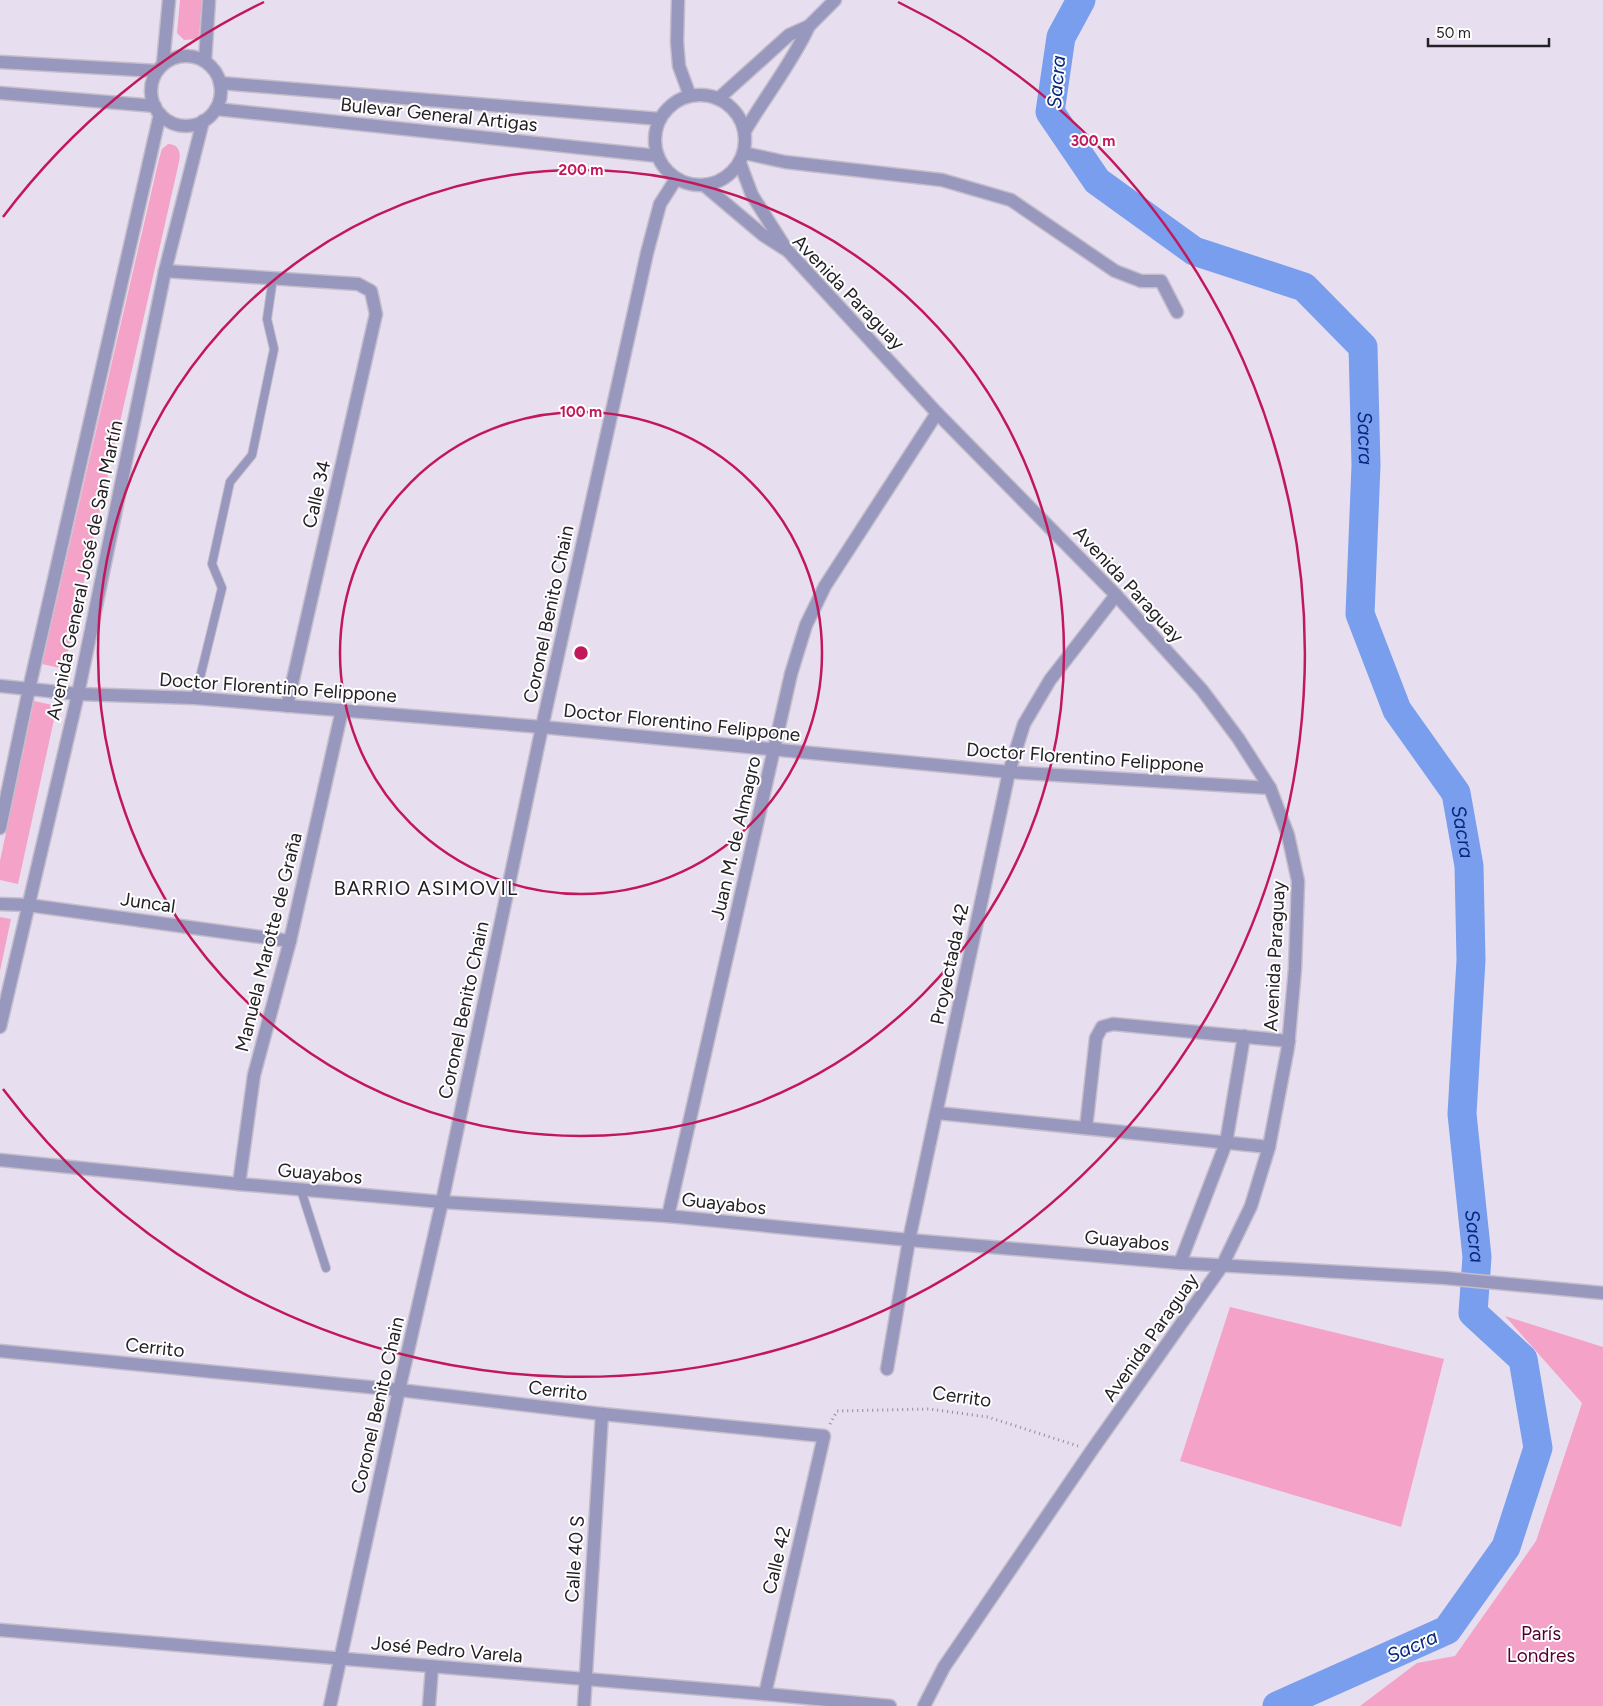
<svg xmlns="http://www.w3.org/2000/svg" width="1603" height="1706" font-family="Figtree,sans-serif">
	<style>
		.green { fill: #f4a2c8 }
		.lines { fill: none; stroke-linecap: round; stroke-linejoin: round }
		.river { stroke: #789eed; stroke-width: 29 }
		.service-casing { stroke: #c4bdcb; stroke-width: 10 }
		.minor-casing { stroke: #c4bdcb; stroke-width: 15 }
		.tertiary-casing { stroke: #c4bdcb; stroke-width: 15 }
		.path { stroke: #928c97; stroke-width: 3; stroke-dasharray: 1 4; stroke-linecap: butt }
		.service { stroke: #9897be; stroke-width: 8 }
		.minor { stroke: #9897be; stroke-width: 12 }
		.tertiary { stroke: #9897be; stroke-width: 12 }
		.ring { fill: none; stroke: #c2185b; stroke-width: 2.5 }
		.labels { text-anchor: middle; stroke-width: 4; stroke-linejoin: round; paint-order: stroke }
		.street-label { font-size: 19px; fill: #242126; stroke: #fff }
		.park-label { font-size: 19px; fill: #520032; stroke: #fff }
		.water-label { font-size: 20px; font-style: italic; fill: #082780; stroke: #fff }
		.neighbourhood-label { font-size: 20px; letter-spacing: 1px; fill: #242126; stroke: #fff }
		.centre { fill: #c2185b; stroke: #fff; stroke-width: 2.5 }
		.ring-label { font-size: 15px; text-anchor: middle; font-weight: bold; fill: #c2185b; stroke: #fff; stroke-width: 4; stroke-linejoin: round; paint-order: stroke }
	</style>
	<rect width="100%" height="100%" fill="#e7dfef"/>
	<!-- green -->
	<g class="green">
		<polygon points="180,0 202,0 199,35 197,39 184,40 177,33"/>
		<path d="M168 144C179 144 181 153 179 162L64 669 42 664 159 159 162 149Z"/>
		<polygon points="34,701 57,706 18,884 0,880 0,861"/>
		<polygon points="0,917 11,919 0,971"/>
		<polygon points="1230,1307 1444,1359 1401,1527 1180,1461"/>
		<polygon points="1505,1316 1603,1347 1603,1706 1360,1706 1417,1663 1455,1656 1536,1541 1582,1403"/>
	</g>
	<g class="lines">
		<!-- river -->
		<path class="river" id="s1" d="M1081 0 1061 37 1050 112 1097 181 1194 251 1304 287 1363 347 1366 465 1360 614 1397 710 1456 793 1469 866 1471 960 1462 1114 1477 1257 1473 1313 1523 1359 1538 1448 1506 1547 1447 1630 1277 1706"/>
		<!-- service casing -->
		<g class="service-casing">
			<g id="service">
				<polyline points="195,698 222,588 212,564 230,482 252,455 274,349 267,319 273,278"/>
				<polyline points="301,1190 326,1268"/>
			</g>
		</g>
		<!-- minor casing -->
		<g class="minor-casing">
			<g id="minor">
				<polyline points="678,0 677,42 679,66 690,96"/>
				<polyline points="205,61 209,0"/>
				<polyline points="163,64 169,0"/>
				<polyline points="744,153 785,162 942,180 1011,200 1115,271 1141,281 1161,281 1177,312"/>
				<polyline points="165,271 358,284 371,291 376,314 287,706"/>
				<polyline points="0,686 78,694 195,698 542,727 1009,772 1270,788"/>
				<polyline points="0,828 29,689 160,114"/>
				<polyline points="0,904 28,905 290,941"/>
				<polyline points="0,1027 78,694 165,271 203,121"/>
				<polyline points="937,1113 1269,1147"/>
				<polyline points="1086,1128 1096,1038 1102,1027 1113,1024 1289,1041"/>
				<polyline points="0,1160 239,1184 442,1202 668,1216 909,1240 1180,1263 1445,1278 1603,1293"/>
				<polyline points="239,1184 254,1075 290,941 342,710"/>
				<polyline points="668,1216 791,674 806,625 825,586 937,413"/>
				<polyline points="1180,1263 1226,1143 1244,1036"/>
				<polyline points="0,1351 399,1390 602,1414 824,1436 765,1694"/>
				<polyline points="887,1369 909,1240 1009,772 1024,724 1050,680 1116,595"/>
				<polyline points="0,1630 765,1694 890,1706"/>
				<polyline points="330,1706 399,1390 442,1202 542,727 647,253 660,204 676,179"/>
				<polyline points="429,1706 432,1667"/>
				<polyline points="584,1706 602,1414"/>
			</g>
		</g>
		<!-- tertiary casing -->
		<g class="tertiary-casing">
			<g id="tertiary">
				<circle cx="186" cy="91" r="35"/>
				<polyline points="0,62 157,71"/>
				<polyline points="220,83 660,119"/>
				<polyline points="0,93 155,106"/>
				<circle cx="700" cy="140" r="45"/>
				<polyline points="718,99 789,35 809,26 835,0"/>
				<polyline points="216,109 658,156"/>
				<path d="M745 131C766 95 792 63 809 26"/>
				<polyline points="740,163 752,195 785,247"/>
				<polyline points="705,186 763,235 788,251 937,413 1116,595 1202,690 1238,738 1270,788 1288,835 1298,881 1295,969 1288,1047 1269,1147 1251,1206 1222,1266 1092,1450 944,1667 924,1706"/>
			</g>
		</g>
		<!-- path -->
		<polyline class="path" points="830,1424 837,1411 929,1409 988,1417 1078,1446"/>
		<!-- service -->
		<use href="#service" class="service"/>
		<!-- minor -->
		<use href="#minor" class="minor"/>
		<!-- tertiary -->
		<use href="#tertiary" class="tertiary"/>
	</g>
	<!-- distance rings -->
	<g class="ring">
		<circle cx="581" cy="653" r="241"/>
		<circle cx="581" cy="653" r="483"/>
		<path d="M3 217A724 724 0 0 1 264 2M898 2A724 724 0 1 1 3 1089"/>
	</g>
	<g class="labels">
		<!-- street labels -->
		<g class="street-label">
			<text transform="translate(439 114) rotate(6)" y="7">Bulevar General Artigas</text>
			<text transform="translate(849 292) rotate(46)" y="7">Avenida Paraguay</text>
			<text transform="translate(316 494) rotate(-77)" y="7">Calle 34</text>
			<text transform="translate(84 570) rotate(-78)" y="7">Avenida General José de San Martín</text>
			<text transform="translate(1129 584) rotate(47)" y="7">Avenida Paraguay</text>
			<text transform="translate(548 614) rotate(-78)" y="7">Coronel Benito Chain</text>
			<text transform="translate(278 687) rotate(4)" y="7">Doctor Florentino Felippone</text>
			<text transform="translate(682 722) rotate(6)" y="7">Doctor Florentino Felippone</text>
			<text transform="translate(1085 757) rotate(4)" y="7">Doctor Florentino Felippone</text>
			<text transform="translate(735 838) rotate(-77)" y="7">Juan M. de Almagro</text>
			<text transform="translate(148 902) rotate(8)" y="7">Juncal</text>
			<text transform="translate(268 942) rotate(-76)" y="7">Manuela Marotte de Graña</text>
			<text transform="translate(1274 956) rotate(-87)" y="7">Avenida Paraguay</text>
			<text transform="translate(949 964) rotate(-78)" y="7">Proyectada 42</text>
			<text transform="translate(463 1010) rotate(-78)" y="7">Coronel Benito Chain</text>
			<text transform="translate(320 1173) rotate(5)" y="7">Guayabos</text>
			<text transform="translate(724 1203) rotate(6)" y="7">Guayabos</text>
			<text transform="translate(1127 1240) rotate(5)" y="7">Guayabos</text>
			<text transform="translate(1150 1337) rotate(-55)" y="7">Avenida Paraguay</text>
			<text transform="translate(155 1347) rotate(6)" y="7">Cerrito</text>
			<text transform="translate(558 1390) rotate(7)" y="7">Cerrito</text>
			<text transform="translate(962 1396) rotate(8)" y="7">Cerrito</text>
			<text transform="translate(377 1405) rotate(-77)" y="7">Coronel Benito Chain</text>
			<text transform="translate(574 1559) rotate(-86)" y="7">Calle 40 S</text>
			<text transform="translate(776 1560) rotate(-77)" y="7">Calle 42</text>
			<text transform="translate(447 1649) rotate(5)" y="7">José Pedro Varela</text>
		</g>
		<!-- park labels -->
		<g class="park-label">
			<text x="1541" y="1640">París<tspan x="1541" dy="22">Londres</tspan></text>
		</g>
		<!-- water labels -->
		<g class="water-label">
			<text transform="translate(1056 82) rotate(-85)" y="7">Sacra</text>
			<text dy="7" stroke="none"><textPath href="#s1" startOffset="612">Sacra</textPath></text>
			<text dy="7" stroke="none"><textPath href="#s1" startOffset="1032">Sacra</textPath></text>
			<text dy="7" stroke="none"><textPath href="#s1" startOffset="1438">Sacra</textPath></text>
			<text transform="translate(1412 1646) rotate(-24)" y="7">Sacra</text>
		</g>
		<!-- neighbourhood labels -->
		<g class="neighbourhood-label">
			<text x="426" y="895">BARRIO ASIMOVIL</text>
		</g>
	</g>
	<circle cx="581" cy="653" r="8" class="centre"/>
	<g class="ring-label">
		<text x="1093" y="146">300 m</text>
		<text x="581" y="175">200 m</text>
		<text x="581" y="417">100 m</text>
	</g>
	<!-- scale -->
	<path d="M1428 38v8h121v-8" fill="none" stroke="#242126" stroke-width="2.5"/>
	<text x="1436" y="38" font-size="15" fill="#242126" stroke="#ffffff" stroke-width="4" paint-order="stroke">50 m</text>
</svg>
